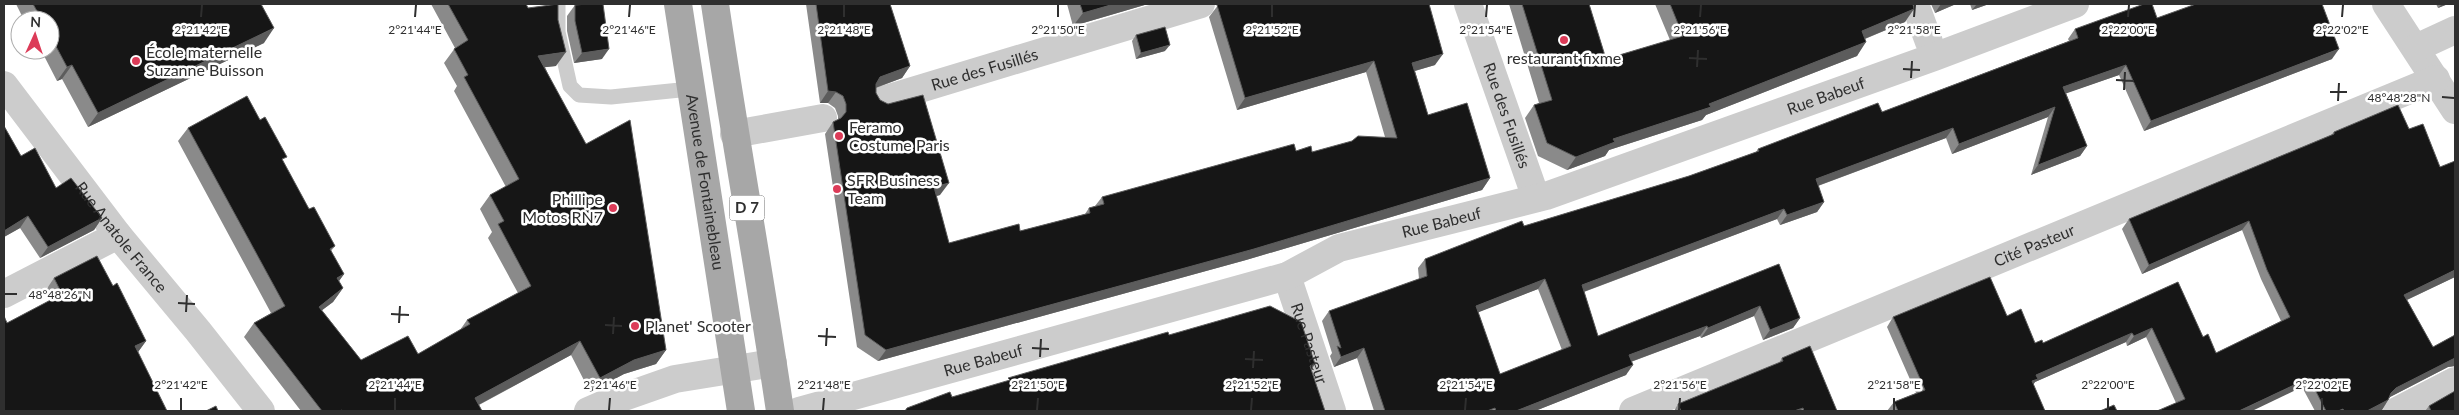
<svg xmlns="http://www.w3.org/2000/svg" width="2459" height="415" font-family="Lato,sans-serif">
	<style>
		.lines { fill: none; stroke-linecap: round; stroke-linejoin: round }
		.lane { stroke: #ccc; stroke-width: 15 }
		.street { stroke: #ccc; stroke-width: 28 }
		.primary { stroke: #a7a7a7; stroke-width: 28 }
		.wall { fill: #8a8a8a; fill-rule: evenodd }
		.shaded-wall { fill: #5c5c5c }
		.building { fill: #161616; stroke: #5c5c5c; fill-rule: evenodd }
		.ticks { fill: none; stroke: #2f2f2f; stroke-width: 2 }
		.poi-dot { fill: #dc3b58; stroke: #fff; stroke-width: 2 }
		.labels { text-anchor: middle; stroke-width: 5; stroke-linejoin: round; paint-order: stroke }
		.shield { fill: #fff; stroke: #6d6d6d; stroke-width: 1 }
		.shield-label { font-size: 15px; font-weight: bold; fill: #2f2f2f }
		.poi-label { font-size: 16px; fill: #2f2f2f; stroke: #fff; text-anchor: start }
		.street-label { font-size: 16px; fill: #2f2f2f; stroke: #fff }
		.ticks-label { font-size: 12px; text-anchor: middle; fill: #2f2f2f; stroke: #fff; stroke-width: 5; stroke-linejoin: round; paint-order: stroke }
	</style>
	<rect width="100%" height="100%" fill="#fff"/>
	<g class="lines">
		<!-- lane -->
		<polyline class="lane" points="558,4 558,32 570,86 579,95 611,97 690,89"/>
		<!-- street -->
		<g class="street">
			<path id="s1" d="M1468 4 1536 198"/>
			<polyline points="1915,4 1929,42"/>
			<polyline points="2386,4 2455,110"/>
			<polyline points="2416,48 2455,30"/>
			<path id="s2" d="M4 85 118 235 198 331 261 411"/>
			<path id="s3" d="M883 100 1201 4"/>
			<polyline points="734,134 823,118"/>
			<path id="s4" d="M1287 276 1332 411"/>
			<polyline points="4,294 118,235"/>
			<polyline points="588,411 604,404 675,379 773,363"/>
			<path id="s5" d="M799 411 1287 276 1339 248 1546 196 1934 57 2075 4"/>
			<path id="s6" d="M1633 411 2436 79"/>
			<polyline points="2397,411 2455,381"/>
		</g>
		<!-- primary -->
		<g class="primary">
			<path id="s7" d="M678 4 741 411"/>
			<path d="M715 4C735 140 760 275 780 411"/>
		</g>
	</g>
	<!-- wall -->
	<g class="wall">
		<polygon points="16,4 261,4 264,43 88,127 62,79 57,81 41,50 50,50 50,20 24,20"/>
		<polygon points="431,4 526,4 556,66 545,67 666,350 656,364 624,374 590,392 571,355 479,405 482,411 301,411 244,337 254,323 271,313 178,141 188,128 283,162 309,209 335,246 331,251 344,274 339,281 343,288 333,302 322,310 361,360 418,354 460,330 467,320 518,293 488,238 492,232 480,209 490,195 506,187 454,91 457,86 444,63 455,48"/>
		<polygon points="806,4 890,4 910,66 902,78 876,88 876,93 940,195 936,196 949,243 1020,231 1085,214 1089,208 1095,206 1102,197 1296,151 1312,152 1385,137 1366,72 1237,110 1209,17 1219,4 1435,65 1415,71 1428,115 1490,178 1482,190 1246,260 878,361 857,347 825,134 833,122 838,120 838,116 835,108 828,103 820,103"/>
		<polygon points="1067,4 1148,4 1073,26"/>
		<polygon points="1509,4 1589,4 1606,59 1670,40 1655,4 1913,4 1905,22 1865,39 1857,56 1706,115 1702,120 1609,150 1605,156 1567,170 1538,156 1525,118 1534,105 1539,103"/>
		<polygon points="1931,4 1956,4 1935,13"/>
		<polygon points="1970,4 1989,4 1972,10"/>
		<polygon points="2436,4 2448,4 2438,8"/>
		<polygon points="575,5 602,59 574,63 567,31 567,16"/>
		<path d="M2157 18 2332 59 2144 131 2119 75 2066 93 2087 146 2080 156 2031 175 2048 117 1952 154 1946 138 1818 186 1824 202 1817 212 1780 225 1777 219 1584 292 1598 336 1779 264 1800 318 1793 328 1763 340 1754 316 1701 338 1700 336 1631 362 1626 375 1535 411H1374L1357 358 1334 367 1330 356 1332 353 1322 321 1329 311 1419 279 1418 268 1425 259 1524 226 1689 176 1756 152 1758 149 1882 112 2069 41 2068 39 2075 29ZM1538 289 1562 350 1500 374 1478 312Z"/>
		<polygon points="1136,35 1165,51 1136,59 1132,41"/>
		<polygon points="4,126 21,156 56,188 102,218 94,230 40,258 20,228 4,237"/>
		<polygon points="2334,132 2455,277 2407,300 2433,347 2455,335 2455,366 2448,367 2390,397 2382,410 2378,411 2315,411 2302,387 2176,403 2146,337 2127,346 2126,342 2035,382 2033,385 2045,411 1887,411 1894,402 1916,393 1887,327 1893,317 2007,316 2035,343 2043,343 2178,282 2203,337 2216,353 2281,321 2261,279 2242,230 2142,274 2122,229 2129,219 2331,135"/>
		<polygon points="54,278 113,286 146,341 138,352 7,323 51,300 46,290"/>
		<polygon points="1782,358 1837,411 1674,411 1678,404 1779,363"/>
		<polygon points="2429,406 2455,411 2425,411"/>
	</g>
	<!-- shaded-wall -->
	<g class="shaded-wall">
		<polygon points="1114,4 1148,4 1073,26 1083,13"/>
		<polygon points="1941,4 1956,4 1935,13"/>
		<polygon points="1977,4 1989,4 1972,10"/>
		<polygon points="2442,4 2448,4 2438,8"/>
		<polygon points="1914,9 1905,22 1852,44 1862,31"/>
		<polygon points="274,28 264,43 88,127 98,113"/>
		<polygon points="1866,42 1857,56 1706,115 1702,120 1609,150 1605,156 1567,170 1576,157 1613,139 1709,104"/>
		<polygon points="1170,45 1165,51 1136,59 1141,53"/>
		<polygon points="609,49 602,59 574,63 582,53"/>
		<polygon points="2339,49 2332,59 2144,131 2151,121"/>
		<polygon points="566,52 556,66 529,69 538,56"/>
		<polygon points="1443,54 1435,65 1404,74 1412,63"/>
		<polygon points="1374,61 1366,72 1237,110 1245,98"/>
		<polygon points="72,65 62,79 57,81 67,67"/>
		<polygon points="2126,65 2119,75 2056,97 2063,87"/>
		<polygon points="910,66 902,78 872,89 880,77"/>
		<polygon points="828,91 836,92 828,103 820,103"/>
		<polygon points="2055,107 2048,117 1952,154 1959,144"/>
		<polygon points="1953,128 1946,138 1809,189 1816,179"/>
		<polygon points="2087,146 2080,156 2031,175 2038,165"/>
		<polygon points="1490,178 1482,190 1246,260 878,361 886,350"/>
		<polygon points="949,183 940,195 926,199 934,187"/>
		<polygon points="1824,202 1817,212 1780,225 1787,215"/>
		<polygon points="1784,209 1777,219 1575,295 1582,285"/>
		<polygon points="28,216 20,228 4,237 4,231"/>
		<polygon points="102,218 94,230 40,258 48,247"/>
		<polygon points="2249,221 2242,230 2142,274 2149,265"/>
		<polygon points="2455,270 2455,277 2398,304 2404,295"/>
		<polygon points="344,274 334,288 337,278"/>
		<polygon points="1545,279 1538,289 1469,316 1476,306"/>
		<polygon points="343,288 333,302 309,320 319,307"/>
		<polygon points="1760,306 1754,316 1701,338 1708,328"/>
		<polygon points="1800,318 1793,328 1763,340 1770,330"/>
		<polygon points="1707,326 1700,336 1622,365 1629,355"/>
		<polygon points="2152,328 2146,337 2127,346 2134,336"/>
		<polygon points="2132,333 2126,342 2035,382 2031,388 2032,381 2036,375"/>
		<polygon points="146,341 138,352 135,346"/>
		<polygon points="580,341 571,355 467,411 475,398"/>
		<polygon points="1364,348 1357,358 1334,367 1341,357"/>
		<polygon points="666,350 656,364 624,374 590,392 600,378 634,360"/>
		<polygon points="2455,358 2455,366 2448,367 2390,397 2384,402 2391,393 2396,388"/>
		<polygon points="1315,364 1305,379 1310,366"/>
		<polygon points="1633,365 1626,375 1535,411 1516,411"/>
		<polygon points="2309,378 2302,387 2252,411 2239,411"/>
		<polygon points="2388,400 2382,410 2378,411 2367,411"/>
		<polygon points="1803,408 1800,411 1794,411"/>
	</g>
	<!-- building -->
	<g class="building">
		<polygon points="33,4 261,4 274,28 98,113 72,65 67,67 50,35 50,20 42,20"/>
		<polygon points="448,4 526,4 528,8 558,4 558,20 566,52 538,56 586,144 630,120 666,350 634,360 600,378 580,341 475,398 482,411 343,411 342,410 340,411 322,411 254,323 285,306 188,128 247,96 260,120 265,117 287,157 282,159 309,209 314,207 335,246 330,249 344,274 337,278 343,288 319,307 361,360 408,336 418,354 470,324 467,320 531,286 498,224 504,221 490,195 519,179 464,77 468,75 454,49 468,40"/>
		<polygon points="588,4 603,4 609,49 582,53 575,21 575,5"/>
		<polygon points="816,4 890,4 910,66 880,77 876,84 876,93 880,100 888,104 923,95 949,183 934,187 949,243 1019,224 1020,231 1090,213 1089,208 1104,204 1102,197 1294,144 1296,151 1311,146 1312,152 1352,141 1358,136 1397,138 1374,61 1245,98 1217,5 1219,4 1429,4 1443,54 1412,63 1428,115 1467,103 1490,178 1254,249 886,350 865,335 833,122 841,118 846,112 846,104 843,96 836,92 828,91"/>
		<polygon points="1080,4 1114,4 1083,13"/>
		<polygon points="1522,4 1589,4 1606,59 1683,36 1670,4 1913,4 1914,9 1862,31 1866,42 1709,104 1711,107 1613,139 1615,142 1576,157 1547,143 1534,105 1552,100"/>
		<path d="M2144 4H2152L2157 18 2196 4H2322L2339 49 2151 121 2126 65 2063 87 2087 146 2038 165 2055 107 1959 144 1953 128 1816 179 1824 202 1787 215 1784 209 1582 285 1598 336 1779 264 1800 318 1770 330 1760 306 1708 328 1707 326 1629 355 1633 365 1516 411H1496L1495 408 1487 411H1385L1364 348 1341 357 1337 346 1341 348 1329 311 1427 276 1425 259 1522 221 1524 226 1689 176 1759 151 1758 149 1878 103 1882 112 2078 38 2075 29ZM1545 279 1571 346 1500 374 1476 306Z"/>
		<polygon points="1165,27 1170,45 1141,53 1136,35"/>
		<polygon points="2398,105 2409,129 2423,124 2440,167 2455,161 2455,270 2404,295 2433,347 2455,335 2455,358 2396,388 2391,393 2388,400 2367,411 2344,411 2343,409 2338,411 2326,411 2309,378 2239,411 2157,411 2185,399 2152,328 2134,336 2132,333 2036,375 2038,379 2032,381 2045,411 1898,411 1894,402 1925,390 1893,317 1990,277 2007,316 2021,309 2035,343 2042,340 2043,343 2178,282 2203,337 2208,334 2216,353 2290,317 2267,270 2249,221 2149,265 2129,219 2334,134 2334,132"/>
		<polygon points="4,126 21,156 35,148 56,188 71,178 102,218 48,247 28,216 4,231"/>
		<polygon points="97,256 113,286 117,283 146,341 135,346 167,411 4,411 4,316 7,323 62,294 54,278"/>
		<polygon points="1270,306 1301,322 1315,364 1310,366 1325,411 905,411 907,408 950,392 952,397 1010,380 1008,378 1168,332 1169,335"/>
		<polygon points="1810,346 1837,411 1804,411 1803,408 1794,411 1681,411 1678,404 1783,361 1782,358"/>
		<polygon points="2455,391 2455,411 2431,411 2429,406"/>
		<polygon points="2114,405 2117,411 2100,411"/>
		<polygon points="216,406 218,411 206,411"/>
	</g>
	<!-- ticks -->
	<path class="ticks" d="M201 17 202 5M415 17 416 5M629 17 630 5M844 17V5M1058 17V5M1272 17V5M1486 17 1487 5M1700 17 1701 5M1914 17 1915 5M2128 17 2129 5M2342 17 2343 5M1689 58 1707 59M1697 67 1698 50M1903 69 1920 70M1911 78 1912 61M2116 80 2134 81M2124 90 2125 72M2330 92H2347M2442 97 2454 98M2338 101 2339 83M5 294H17M178 303 195 304M186 312 187 295M391 314 409 315M399 323 400 306M605 325 622 326M613 334 614 317M818 336 836 337M826 346 827 328M1032 348 1049 349M1040 357 1041 339M1245 359 1263 360M1253 368 1254 351M181 410V398M395 410V398M609 410 610 398M823 410 824 398M1037 410 1038 398M1251 410 1252 398M1465 410 1466 398M1679 410 1680 398M1894 410V398M2108 410V398M2322 410V398"/>
	<!-- markers -->
	<g class="poi-dot">
		<circle cx="1564" cy="40" r="5"/>
		<circle cx="136" cy="61" r="5"/>
		<circle cx="839" cy="136" r="5"/>
		<circle cx="837" cy="189" r="5"/>
		<circle cx="613" cy="208" r="5"/>
		<circle cx="635" cy="326" r="5"/>
	</g>
	<g class="labels">
		<!-- shield labels -->
		<rect class="shield" x="729.5" y="195.5" width="35" height="25" rx="4"/>
		<g class="shield-label">
			<text x="747" y="213">D 7</text>
		</g>
		<!-- poi labels -->
		<g class="poi-label">
			<text x="146" y="58">École maternelle<tspan x="146" dy="18">Suzanne Buisson</tspan></text>
			<text x="1564" y="64" text-anchor="middle">restaurant fixme</text>
			<text x="849" y="133">Feramo<tspan x="849" dy="18">Costume Paris</tspan></text>
			<text x="847" y="186">SFR Business<tspan x="847" dy="18">Team</tspan></text>
			<text x="603" y="205" text-anchor="end">Phillipe<tspan x="603" dy="18">Motos RN7</tspan></text>
			<text x="645" y="332">Planet' Scooter</text>
		</g>
		<!-- street labels -->
		<g class="street-label">
			<text dy="6" stroke="none"><textPath href="#s3" startOffset="106">Rue des Fusillés</textPath></text>
			<text dy="6" stroke="none"><textPath href="#s5" startOffset="1076">Rue Babeuf</textPath></text>
			<text dy="6" stroke="none"><textPath href="#s1" startOffset="118">Rue des Fusillés</textPath></text>
			<text dy="6" stroke="none"><textPath href="#s7" startOffset="180">Avenue de Fontainebleau</textPath></text>
			<text dy="6" stroke="none"><textPath href="#s5" startOffset="671">Rue Babeuf</textPath></text>
			<text dy="6" stroke="none"><textPath href="#s2" startOffset="192">Rue Anatole France</textPath></text>
			<text dy="6" stroke="none"><textPath href="#s6" startOffset="434">Cité Pasteur</textPath></text>
			<text dy="6" stroke="none"><textPath href="#s4" startOffset="71">Rue Pasteur</textPath></text>
			<text dy="6" stroke="none"><textPath href="#s5" startOffset="191">Rue Babeuf</textPath></text>
		</g>
	</g>
	<g class="ticks-label">
		<text x="201" y="34">2°21'42"E</text>
		<text x="415" y="34">2°21'44"E</text>
		<text x="629" y="34">2°21'46"E</text>
		<text x="844" y="34">2°21'48"E</text>
		<text x="1058" y="34">2°21'50"E</text>
		<text x="1272" y="34">2°21'52"E</text>
		<text x="1486" y="34">2°21'54"E</text>
		<text x="1700" y="34">2°21'56"E</text>
		<text x="1914" y="34">2°21'58"E</text>
		<text x="2128" y="34">2°22'00"E</text>
		<text x="2342" y="34">2°22'02"E</text>
		<text x="2399" y="102">48°48'28"N</text>
		<text x="60" y="299">48°48'26"N</text>
		<text x="181" y="389">2°21'42"E</text>
		<text x="395" y="389">2°21'44"E</text>
		<text x="610" y="389">2°21'46"E</text>
		<text x="824" y="389">2°21'48"E</text>
		<text x="1038" y="389">2°21'50"E</text>
		<text x="1252" y="389">2°21'52"E</text>
		<text x="1466" y="389">2°21'54"E</text>
		<text x="1680" y="389">2°21'56"E</text>
		<text x="1894" y="389">2°21'58"E</text>
		<text x="2108" y="389">2°22'00"E</text>
		<text x="2322" y="389">2°22'02"E</text>
	</g>
	<!-- border -->
	<rect width="2459" height="415" fill="none" stroke="#2f2f2f" stroke-width="10"/>
	<!-- north arrow -->
	<g transform="translate(35 35) rotate(3)"><circle r="24" fill="#ffffff" stroke="#acacac"/>
	<path d="M0-4L9 19L0 12L-9 19Z" fill="#dc3b58"/>
	<text y="-8" font-size="14" font-weight="bold" text-anchor="middle" fill="#2f2f2f">N</text>
	</g>
</svg>
